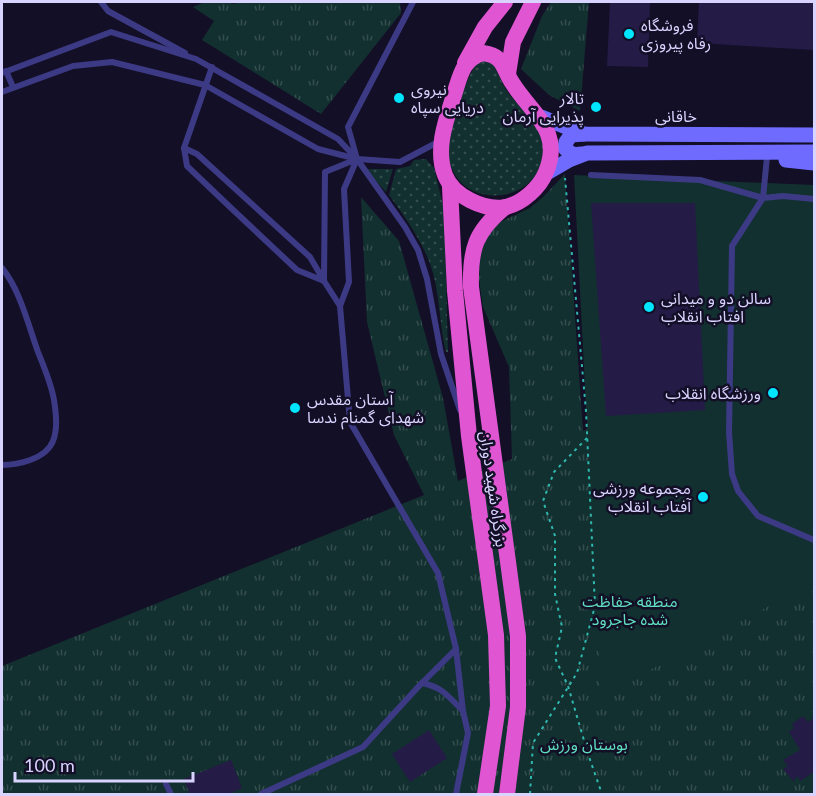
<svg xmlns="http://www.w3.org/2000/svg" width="816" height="796" font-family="Lato,'Noto Sans Arabic',sans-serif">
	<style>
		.grass { fill: url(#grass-tufts) }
		.garden { fill: url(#garden-dots) }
		.pitch { fill: #12302f }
		.building { fill: #241b47 }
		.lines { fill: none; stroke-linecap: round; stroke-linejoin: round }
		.path { stroke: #2fb8b0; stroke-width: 2; stroke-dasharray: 3 4.5; stroke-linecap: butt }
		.service { stroke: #3d3a85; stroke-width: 6 }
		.secondary { stroke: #6f6bff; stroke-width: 15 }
		.trunk { stroke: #e055d1; stroke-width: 16 }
		.poi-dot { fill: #00e5ff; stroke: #130f26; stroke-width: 2 }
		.labels { text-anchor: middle; stroke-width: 5; stroke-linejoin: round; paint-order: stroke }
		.poi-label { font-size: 16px; fill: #d9d4ff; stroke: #130f26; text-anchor: start }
		.street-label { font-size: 16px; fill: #d9d4ff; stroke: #130f26 }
		.park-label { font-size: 16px; fill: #5fe0c0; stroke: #130f26 }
	</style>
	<defs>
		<pattern id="grass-tufts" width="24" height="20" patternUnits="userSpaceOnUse" patternTransform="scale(1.5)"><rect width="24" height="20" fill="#12302f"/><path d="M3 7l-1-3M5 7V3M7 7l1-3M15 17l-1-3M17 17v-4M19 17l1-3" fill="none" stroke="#344d4e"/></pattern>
		<pattern id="garden-dots" width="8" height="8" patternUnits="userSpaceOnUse" patternTransform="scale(1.5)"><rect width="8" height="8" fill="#12302f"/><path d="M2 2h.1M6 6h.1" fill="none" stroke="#344d4e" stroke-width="1.8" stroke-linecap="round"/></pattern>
	</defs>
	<rect width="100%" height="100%" fill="#130f26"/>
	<!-- grass -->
	<g class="grass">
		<polygon points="205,2 228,2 234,4 238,2 400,2 401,13 321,114 202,40 214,21 193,7"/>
		<polygon points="551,2 589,2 580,111 549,95 521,69 542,16"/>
		<polygon points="565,174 583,431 814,337 814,794 2,794 2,666 424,495 394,435 367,322 361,197 399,241 443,398 458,481 512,459 509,367 483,307 479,279 480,254 490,230 500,222 530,208 543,197"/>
	</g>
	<!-- garden -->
	<g class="garden">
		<path d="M489 59C497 69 500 80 507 91 517 106 541 123 543 142 550 211 442 216 448 141 449 133 453 123 456 115 462 95 467 77 478 61Z"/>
		<path d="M426 159 434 168 444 209 448 352H446C439 323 440 289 429 261 419 236 404 216 389 195L396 169 410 166 414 160Z"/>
		<polygon points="365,169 393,169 386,192"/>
	</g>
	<!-- pitch -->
	<polygon class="pitch" points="574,175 814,185 814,582 601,696"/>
	<!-- building -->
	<g class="building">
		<polygon points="610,2 650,2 648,67 607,66"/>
		<polygon points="699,2 814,2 814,50 697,43"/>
		<polygon points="591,203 695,203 705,410 606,416"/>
		<polygon points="803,716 808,722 814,718 814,772 800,781 798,776 793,781 783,769 788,766 783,760 800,750 789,732 794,728 792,724"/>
		<polygon points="429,730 447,758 410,782 392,754"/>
		<polygon points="231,760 242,788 226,795 190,795 184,779"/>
	</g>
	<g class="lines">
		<!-- path -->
		<g class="path">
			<polyline points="587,438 554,472 543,501 555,536 555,594 562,627 555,658 568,686 588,754 602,794"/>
			<polyline points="530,794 533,743 577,673 595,606 586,411 565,178"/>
		</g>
		<!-- service -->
		<g class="service">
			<polyline points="101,2 108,11 185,53"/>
			<polyline points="6,71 13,87"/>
			<polyline points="2,73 111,32 196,59 338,139 357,159 405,227 418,250 427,279 441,354 460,410"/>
			<polyline points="2,92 73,66 112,62 205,85 318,149 357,159 400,162 438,142"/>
			<polygon points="184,148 197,154 310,257 324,281 297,270 230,207 187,166"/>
			<polyline points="184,148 212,67"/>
			<polyline points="767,157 763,198 732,246 729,432 732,474 738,491 758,516 814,540"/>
			<polyline points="357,159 325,172 324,281 340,306 349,282 344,189 357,159 348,127 413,2"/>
			<polyline points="591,175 700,180 763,198 783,196 814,199"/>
			<path d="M2 268C20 290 28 324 38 352 44 367 51 383 54 400 56 413 58 428 53 441 46 459 18 465 2 465"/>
			<path d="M422 683C442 687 448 696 462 710"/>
			<polyline points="166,784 171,794"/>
			<polyline points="261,794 363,747 419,686 456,649 438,573 350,422 340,306"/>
			<polyline points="456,794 468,733 463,711 456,649"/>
		</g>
		<!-- secondary -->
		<g class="secondary">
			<polyline points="541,117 584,134 814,135"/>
			<path d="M582 154C574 155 571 155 565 148L566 142 571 135 584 134"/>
			<polyline points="786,160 814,163"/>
			<polyline points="545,174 569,160 587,153 814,152"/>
		</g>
		<!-- trunk -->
		<g class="trunk">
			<path d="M483 53C505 56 502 68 513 84 532 114 563 131 546 172 540 187 523 203 506 207 484 211 453 196 445 175 435 149 446 120 454 95 460 77 462 59 483 53Z"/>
			<polyline points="465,63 485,27 505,2"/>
			<polyline points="508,74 513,42 533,2"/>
			<polyline points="450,187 455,291 469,436 496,635 498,706 485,794"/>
			<path d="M505 207C475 232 470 249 471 287L518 636V707L507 794"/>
		</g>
	</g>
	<!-- markers -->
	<g class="poi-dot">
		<circle cx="629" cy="34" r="6"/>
		<circle cx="399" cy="98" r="6"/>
		<circle cx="596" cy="107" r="6"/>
		<circle cx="649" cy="307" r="6"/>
		<circle cx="773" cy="393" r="6"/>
		<circle cx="295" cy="408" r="6"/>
		<circle cx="703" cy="497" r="6"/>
	</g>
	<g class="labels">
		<!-- poi labels -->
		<g class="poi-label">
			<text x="641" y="31">فروشگاه<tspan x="641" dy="18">رفاه پیروزی</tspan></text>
			<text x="411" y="95">نیروی<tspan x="411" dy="18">دریایی سپاه</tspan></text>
			<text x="584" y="104" text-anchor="end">تالار<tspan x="584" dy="18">پذیرایی آرمان</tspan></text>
			<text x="661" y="304">سالن دو و میدانی<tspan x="661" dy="18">افتاب انقلاب</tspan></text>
			<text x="761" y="399" text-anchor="end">ورزشگاه انقلاب</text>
			<text x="307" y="405">آستان مقدس<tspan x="307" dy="18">شهدای گمنام ندسا</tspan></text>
			<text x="691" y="494" text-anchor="end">مجموعه ورزشی<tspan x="691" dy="18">آفتاب انقلاب</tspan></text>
		</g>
		<!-- street labels -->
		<g class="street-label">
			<text x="676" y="122">خاقانی</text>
			<text transform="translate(494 489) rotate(82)" y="6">بزرگراه شهید دوران</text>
		</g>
		<!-- park labels -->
		<g class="park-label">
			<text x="630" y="607">منطقه حفاظت<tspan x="630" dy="18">شده جاجرود</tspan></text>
			<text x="584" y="750">بوستان ورزش</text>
		</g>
	</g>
	<!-- border -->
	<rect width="816" height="796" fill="none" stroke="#d9d4ff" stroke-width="6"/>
	<!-- scale -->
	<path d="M15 772v9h178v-9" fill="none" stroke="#d9d4ff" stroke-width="3"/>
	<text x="24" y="772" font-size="18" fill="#d9d4ff" stroke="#130f26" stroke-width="4.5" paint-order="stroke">100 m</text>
</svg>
